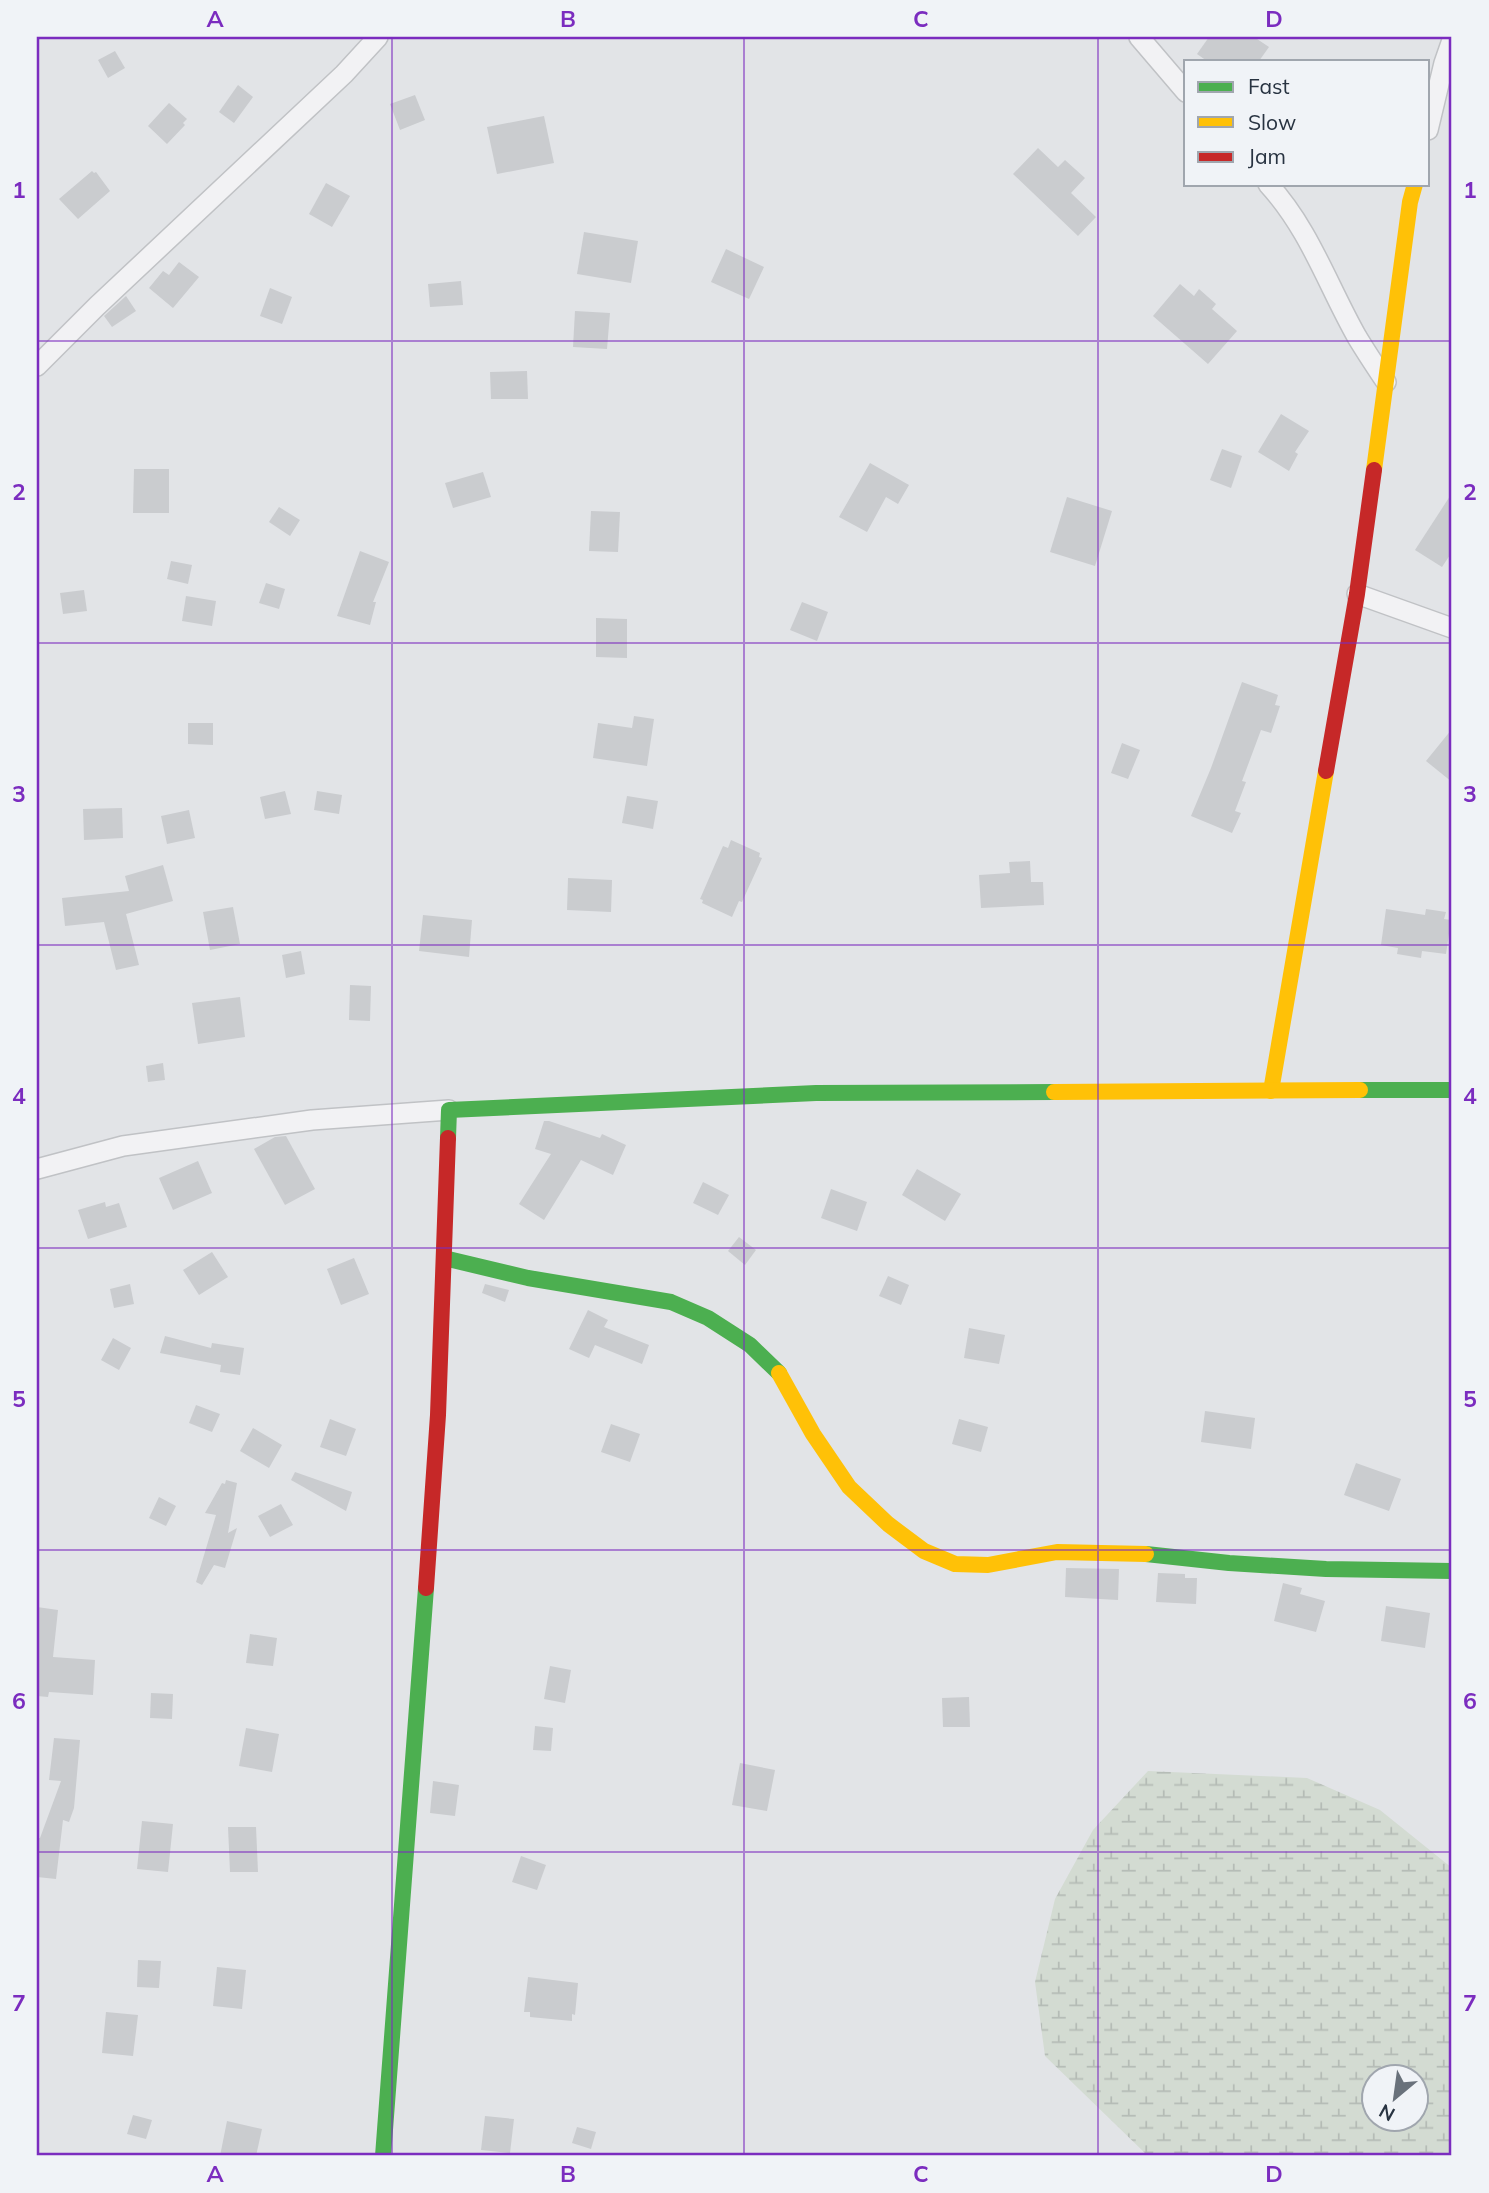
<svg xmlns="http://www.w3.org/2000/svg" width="1489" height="2193" font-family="Mulish,sans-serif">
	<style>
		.wetland { fill: url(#wetland-marsh); fill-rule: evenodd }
		.building { fill: #cacccf }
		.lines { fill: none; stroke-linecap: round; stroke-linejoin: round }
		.street-casing { stroke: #c0c2c5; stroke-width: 22 }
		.street { stroke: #f2f2f4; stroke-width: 19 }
		.fast { stroke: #4caf50; stroke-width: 16 }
		.slow { stroke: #ffc107; stroke-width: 16 }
		.jam { stroke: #c62828; stroke-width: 16 }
		.grid { fill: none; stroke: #7b2cbf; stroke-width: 2; stroke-opacity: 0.55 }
		.neatline { fill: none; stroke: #7b2cbf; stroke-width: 2.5 }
		.grid-label { font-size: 23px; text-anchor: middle; font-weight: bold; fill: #7b2cbf }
	</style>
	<defs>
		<pattern id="wetland-marsh" width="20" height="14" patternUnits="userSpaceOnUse" patternTransform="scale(1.75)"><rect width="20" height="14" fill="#d3dbd2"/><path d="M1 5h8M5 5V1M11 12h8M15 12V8" fill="none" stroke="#b5bcb6"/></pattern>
	</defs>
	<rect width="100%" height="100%" fill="#e2e4e7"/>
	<!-- wetland -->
	<path class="wetland" d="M1148 1771 1307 1778 1380 1810 1452 1868V2156H1148L1045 2056 1035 1982 1055 1899 1093 1830ZM1374 2078H1416V2120H1374Z"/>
	<!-- building -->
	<g class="building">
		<polygon points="1209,37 1254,37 1269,47 1259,61 1207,61 1197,54"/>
		<polygon points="115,51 125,68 108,78 98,60"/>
		<polygon points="238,85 253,97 234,123 219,112"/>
		<polygon points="415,95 425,120 400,130 390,104"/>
		<polygon points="169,103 187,119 183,123 185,125 167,144 148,126"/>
		<polygon points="544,116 554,163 497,174 487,127"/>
		<polygon points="1038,148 1058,167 1065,160 1085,178 1071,193 1096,217 1078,236 1013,174"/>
		<polygon points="92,171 94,173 96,172 110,191 78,219 59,199"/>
		<polygon points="326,183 350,196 332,227 309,214"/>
		<polygon points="584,232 638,241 631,283 577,274"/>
		<polygon points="726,249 764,267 749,299 711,282"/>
		<polygon points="179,262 199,277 173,308 149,288 163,271 169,275"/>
		<polygon points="461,281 463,305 430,307 428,284"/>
		<polygon points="1180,284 1194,296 1199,289 1216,304 1212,309 1237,331 1208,364 1153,316"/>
		<polygon points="270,288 292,297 282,324 260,316"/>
		<polygon points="126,296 136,311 112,327 104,316"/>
		<polygon points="575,311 610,313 607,349 573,347"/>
		<polygon points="527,371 528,399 491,399 490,372"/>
		<polygon points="1281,414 1309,431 1295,452 1298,454 1289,471 1258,452"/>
		<polygon points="1222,449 1242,456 1231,488 1210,480"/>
		<polygon points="870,463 909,485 898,504 886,497 867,532 839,517"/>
		<polygon points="134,469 169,469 169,513 133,513"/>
		<polygon points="483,472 491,497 453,508 445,483"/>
		<polygon points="1452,493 1452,552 1442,567 1415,550"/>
		<polygon points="1067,497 1112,511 1095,566 1050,552"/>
		<polygon points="279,507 300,520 290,536 269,522"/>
		<polygon points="591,511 620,512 618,552 589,551"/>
		<polygon points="360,551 389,562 373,602 376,602 370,625 337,616"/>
		<polygon points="171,561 192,565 188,584 167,579"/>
		<polygon points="266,583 285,589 279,609 259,603"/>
		<polygon points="84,590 87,611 63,614 60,593"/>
		<polygon points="186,596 216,601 212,626 182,621"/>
		<polygon points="802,602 828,612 817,641 790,630"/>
		<polygon points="596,618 627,619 627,658 596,657"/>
		<polygon points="1242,682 1278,695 1275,705 1280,706 1271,733 1261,730 1242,781 1246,782 1235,811 1241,813 1232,833 1191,816 1211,768"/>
		<polygon points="634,716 654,719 647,766 593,758 598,723 632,728"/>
		<polygon points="188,723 213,723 213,745 188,744"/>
		<polygon points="1452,729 1452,782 1426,761"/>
		<polygon points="1122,743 1140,750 1128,779 1111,773"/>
		<polygon points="285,791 291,814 265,819 260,797"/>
		<polygon points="317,791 342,795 339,814 314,810"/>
		<polygon points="627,796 658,801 653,829 622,823"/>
		<polygon points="122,808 123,838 84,840 83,809"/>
		<polygon points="189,810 195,838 167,844 161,816"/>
		<polygon points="731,840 760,853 759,857 762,858 742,902 739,901 732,917 702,903 703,900 700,899 723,846 728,848"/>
		<polygon points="1030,861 1031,882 1043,882 1044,905 981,908 979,875 1010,873 1009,862"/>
		<polygon points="163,865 173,901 126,914 139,965 116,970 104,922 65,926 62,898 129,891 125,876"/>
		<polygon points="568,878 612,880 611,912 567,910"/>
		<polygon points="233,907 240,944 210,950 203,912"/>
		<polygon points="1386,909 1425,915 1426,909 1446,912 1444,919 1451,920 1446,954 1422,951 1421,958 1397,954 1398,948 1381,945"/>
		<polygon points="423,915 472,920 469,957 419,951"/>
		<polygon points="301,951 305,974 286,978 282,955"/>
		<polygon points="350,985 371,986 370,1021 349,1020"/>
		<polygon points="240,997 245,1037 198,1044 192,1003"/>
		<polygon points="163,1063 165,1080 148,1082 146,1066"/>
		<polygon points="544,1121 549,1121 600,1138 602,1134 626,1145 613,1175 581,1160 544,1220 519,1204 551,1154 535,1149"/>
		<polygon points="286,1136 315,1189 285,1205 254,1149 275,1137"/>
		<polygon points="198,1161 212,1193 173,1210 159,1178"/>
		<polygon points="917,1169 961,1194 945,1221 902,1195"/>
		<polygon points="703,1182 729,1195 718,1215 693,1203"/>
		<polygon points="831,1189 867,1202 857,1231 821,1218"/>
		<polygon points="105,1202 106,1207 119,1203 127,1227 88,1239 78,1210"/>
		<polygon points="739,1237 756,1250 745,1265 728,1251"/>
		<polygon points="212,1252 228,1277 199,1295 183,1270"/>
		<polygon points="354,1258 369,1294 341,1305 327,1269"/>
		<polygon points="888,1276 909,1285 901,1305 879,1296"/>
		<polygon points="130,1284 134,1304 114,1308 110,1289"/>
		<polygon points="485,1284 509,1290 505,1302 482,1293"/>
		<polygon points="588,1310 608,1320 604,1327 649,1345 642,1364 595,1345 589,1358 569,1349"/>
		<polygon points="969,1328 1005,1335 999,1364 964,1358"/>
		<polygon points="165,1336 211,1348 212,1343 244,1348 240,1375 220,1372 221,1365 160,1353"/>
		<polygon points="113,1338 131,1348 119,1370 101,1360"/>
		<polygon points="196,1405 220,1414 212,1432 189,1423"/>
		<polygon points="1205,1411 1255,1418 1251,1449 1201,1442"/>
		<polygon points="330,1419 356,1429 346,1456 320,1447"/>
		<polygon points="959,1419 988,1427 981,1452 952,1444"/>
		<polygon points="611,1424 640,1434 630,1462 601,1452"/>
		<polygon points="253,1428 282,1445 269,1468 240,1451"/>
		<polygon points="1356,1463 1401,1479 1389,1511 1344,1495"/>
		<polygon points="295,1472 352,1492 346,1511 291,1480"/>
		<polygon points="226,1480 237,1483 228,1533 237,1528 225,1568 214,1565 202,1585 196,1582 216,1515 205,1513 222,1483 225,1484"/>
		<polygon points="159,1497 176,1506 166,1526 149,1518"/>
		<polygon points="281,1504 293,1525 270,1537 258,1516"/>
		<polygon points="1066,1568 1119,1569 1118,1600 1065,1597"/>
		<polygon points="1158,1573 1185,1574 1185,1578 1197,1578 1196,1604 1156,1602"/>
		<polygon points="1283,1583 1302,1588 1300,1594 1325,1601 1316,1632 1274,1621"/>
		<polygon points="1386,1606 1430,1613 1425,1648 1381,1641"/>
		<polygon points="37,1607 58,1610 53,1657 95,1660 93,1695 49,1692 48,1697 37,1696"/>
		<polygon points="250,1634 277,1638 273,1666 246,1663"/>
		<polygon points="550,1666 571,1670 565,1703 544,1699"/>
		<polygon points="151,1693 173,1694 172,1719 150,1718"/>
		<polygon points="969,1697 970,1727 943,1727 942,1698"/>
		<polygon points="535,1726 553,1728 551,1751 533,1750"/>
		<polygon points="246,1728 279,1734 272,1772 239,1766"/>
		<polygon points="54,1738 80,1740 74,1808 69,1822 63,1820 56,1879 37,1877 37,1838 40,1838 61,1781 49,1780"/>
		<polygon points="740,1763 775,1770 767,1811 732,1805"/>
		<polygon points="433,1781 459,1785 455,1816 430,1813"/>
		<polygon points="142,1821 173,1824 168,1872 137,1869"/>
		<polygon points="228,1827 256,1827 258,1872 230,1872"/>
		<polygon points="521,1856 546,1865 537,1890 512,1882"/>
		<polygon points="138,1960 161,1961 159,1988 137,1987"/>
		<polygon points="217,1967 246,1970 242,2009 213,2006"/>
		<polygon points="528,1977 578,1983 575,2015 572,2014 572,2021 530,2017 530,2012 524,2012"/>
		<polygon points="106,2012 138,2015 133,2056 102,2053"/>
		<polygon points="133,2115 152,2120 146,2139 127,2134"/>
		<polygon points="485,2116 514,2119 510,2153 481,2150"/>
		<polygon points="227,2121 262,2129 256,2156 220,2156"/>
		<polygon points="577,2127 596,2132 591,2149 572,2143"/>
	</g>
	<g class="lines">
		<!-- street casing -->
		<g class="street-casing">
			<g id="street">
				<polyline points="1139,37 1186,92"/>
				<polyline points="1428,130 1444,63 1452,40"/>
				<path d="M1268 184C1310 230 1327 284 1357 337 1366 352 1376 367 1386 382"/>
				<polyline points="37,366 97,306 344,74 378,37"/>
				<polyline points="1357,594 1452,628"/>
				<polyline points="37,1169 123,1146 312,1120 449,1110"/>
			</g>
		</g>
		<!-- street -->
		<use href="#street" class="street"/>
		<!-- fast -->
		<g class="fast">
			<polyline points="1360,1090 1452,1090"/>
			<polyline points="448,1138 449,1110 816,1093 1054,1092"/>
			<polyline points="444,1258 528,1278 671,1302 708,1318 750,1345 779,1373"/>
			<polyline points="1146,1554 1229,1563 1326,1569 1452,1571"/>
			<polyline points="383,2156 426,1588"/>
		</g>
		<!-- slow -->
		<g class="slow">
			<polyline points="1374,470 1410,202 1415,184"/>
			<polyline points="1271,1091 1326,771"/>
			<polyline points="1054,1092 1360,1090"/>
			<polyline points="779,1373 813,1434 849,1487 888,1524 924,1551 955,1564 988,1565 1057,1552 1146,1554"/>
		</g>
		<!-- jam -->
		<g class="jam">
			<polyline points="1326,771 1357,594 1374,470"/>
			<polyline points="426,1588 438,1415 448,1138"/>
		</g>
	</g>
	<!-- grid -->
	<path class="grid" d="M392 37V2156M744 37V2156M1098 37V2156M37 341H1452M37 643H1452M37 945H1452M37 1248H1452M37 1550H1452M37 1852H1452"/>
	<!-- border -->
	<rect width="1489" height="2193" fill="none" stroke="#f0f3f7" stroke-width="77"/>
	<!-- legend -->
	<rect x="1184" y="60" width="245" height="126" fill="#f0f3f7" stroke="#a0a6ae" stroke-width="2"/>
	<rect x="1198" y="82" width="35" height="10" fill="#4caf50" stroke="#a0a6ae" stroke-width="2"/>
	<text x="1248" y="94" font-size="21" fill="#283341">Fast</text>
	<rect x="1198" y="117" width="35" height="10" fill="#ffc107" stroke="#a0a6ae" stroke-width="2"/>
	<text x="1248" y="130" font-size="21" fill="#283341">Slow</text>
	<rect x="1198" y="152" width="35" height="10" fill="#c62828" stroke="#a0a6ae" stroke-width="2"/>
	<text x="1248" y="164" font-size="21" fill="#283341">Jam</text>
	<!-- north arrow -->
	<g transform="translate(1395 2098) rotate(209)"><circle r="33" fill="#f0f3f7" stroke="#a0a6ae" stroke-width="2"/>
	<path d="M0-5L12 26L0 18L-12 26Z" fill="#69717b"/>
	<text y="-10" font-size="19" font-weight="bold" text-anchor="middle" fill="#283341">N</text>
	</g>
	<rect x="38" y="38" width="1412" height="2116" class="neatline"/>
	<g class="grid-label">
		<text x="215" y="27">A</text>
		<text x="568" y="27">B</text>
		<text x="921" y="27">C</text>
		<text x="1274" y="27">D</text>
		<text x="19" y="198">1</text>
		<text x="1470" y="198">1</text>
		<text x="19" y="500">2</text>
		<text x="1470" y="500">2</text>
		<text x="19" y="802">3</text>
		<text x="1470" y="802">3</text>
		<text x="19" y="1104">4</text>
		<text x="1470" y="1104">4</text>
		<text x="19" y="1407">5</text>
		<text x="1470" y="1407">5</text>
		<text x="19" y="1709">6</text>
		<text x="1470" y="1709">6</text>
		<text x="19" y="2011">7</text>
		<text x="1470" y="2011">7</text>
		<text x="215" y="2182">A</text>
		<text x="568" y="2182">B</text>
		<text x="921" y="2182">C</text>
		<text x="1274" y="2182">D</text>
	</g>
</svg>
